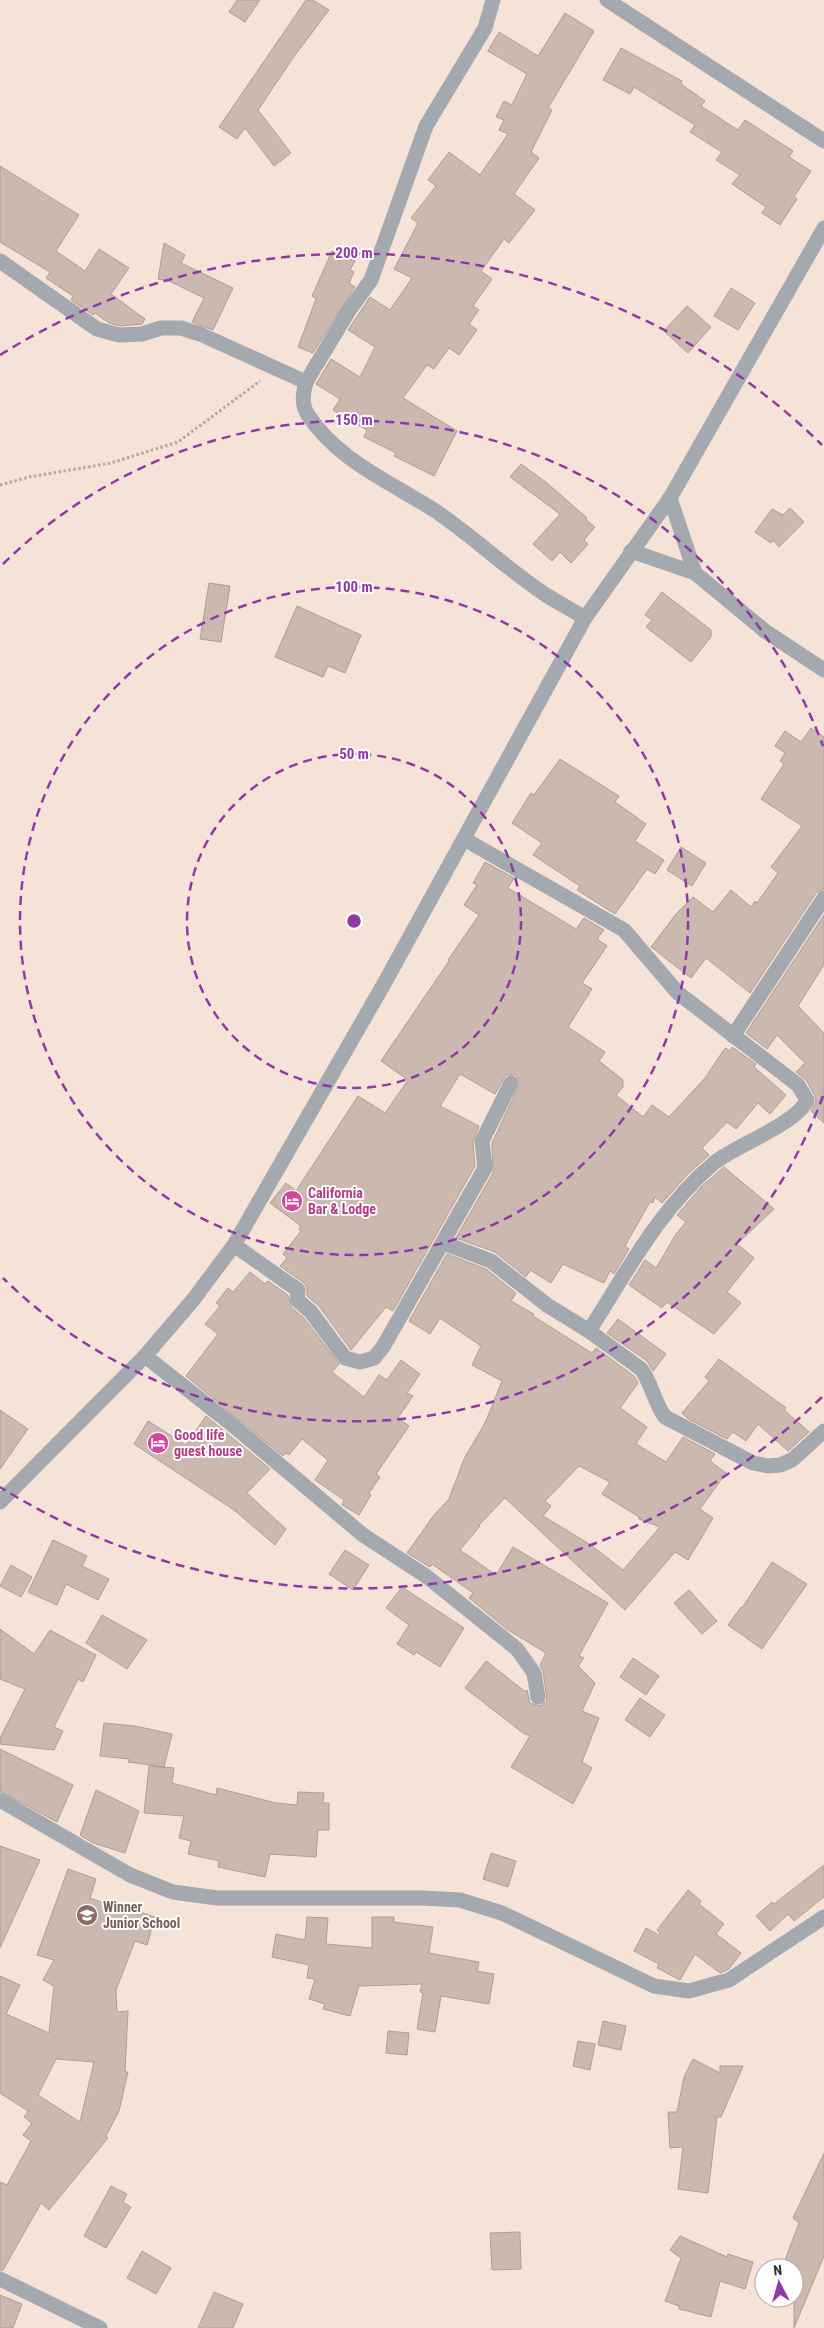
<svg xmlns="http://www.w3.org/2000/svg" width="824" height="2328" font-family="'Roboto Condensed',sans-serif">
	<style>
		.building { fill: #cbb9af; stroke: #af9e94; fill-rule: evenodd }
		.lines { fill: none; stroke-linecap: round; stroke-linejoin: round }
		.path { stroke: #b6a89f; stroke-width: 3; stroke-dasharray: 2.5 2.5; stroke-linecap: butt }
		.minor { stroke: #a4a8af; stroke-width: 15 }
		.ring { fill: none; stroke: #8f39a7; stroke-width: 2.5; stroke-dasharray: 9 6 }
		.labels { text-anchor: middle; stroke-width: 4; stroke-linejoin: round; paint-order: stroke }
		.hotel-label { font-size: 14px; font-weight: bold; fill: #b23c85; stroke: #fff; text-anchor: start }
		.education-label { font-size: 14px; font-weight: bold; fill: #785e54; stroke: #fff; text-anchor: start }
		.centre { fill: #8f39a7; stroke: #fff; stroke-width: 2.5 }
		.ring-label { font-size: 15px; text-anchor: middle; font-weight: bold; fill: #8f39a7; stroke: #fff; stroke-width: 4; stroke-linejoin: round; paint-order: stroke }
	</style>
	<rect width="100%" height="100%" fill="#f5e3d8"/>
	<!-- building -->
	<g class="building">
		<polygon points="237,0 260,0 245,22 229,12"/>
		<polygon points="306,0 313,0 329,10 293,58 258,110 291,153 274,166 245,128 237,139 219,127"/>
		<polygon points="565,13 594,31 548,108 552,110 531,152 539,158 514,194 535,210 509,243 504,239 481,271 492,279 473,306 479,310 469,324 477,330 459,355 449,348 434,369 427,365 403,398 457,431 434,476 394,456 396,453 364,437 367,430 333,410 340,399 316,384 331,359 360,377 375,347 348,330 370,297 390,310 412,278 394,269 418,223 411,218 436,186 428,180 449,152 480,175 508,134 499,130 504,120 496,117 504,101 512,105 527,74 488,51 499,32 538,56"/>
		<polygon points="621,48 682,81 681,84 705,101 701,106 738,130 745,120 793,151 789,157 811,171 794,197 797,199 780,225 762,213 766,207 732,184 740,175 716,160 722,152 690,132 695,125 634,87 630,94 603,80"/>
		<polygon points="0,166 79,215 56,251 85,271 99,249 129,268 111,294 145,319 142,324 120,326 109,323 95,313 93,315 71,300 73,296 46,278 50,272 0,242"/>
		<polygon points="164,243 185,255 181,263 233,288 213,330 192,322 204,298 169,281 158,279"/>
		<polygon points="332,251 355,261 350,270 354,272 349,283 355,287 313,353 298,347 316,299 312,296"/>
		<polygon points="731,288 755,303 738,330 714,316"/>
		<polygon points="687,306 711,327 688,353 664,331"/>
		<polygon points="521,464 547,483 587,518 586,520 595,527 584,540 588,544 571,563 560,552 552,561 533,544 560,514 510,477"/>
		<polygon points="790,508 804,522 779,547 773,540 771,543 755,532 772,509 783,515"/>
		<polygon points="209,583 230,586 221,642 200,639"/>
		<polygon points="662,592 711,630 711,637 691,662 646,627 652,620 645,615"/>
		<polygon points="297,606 361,635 345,673 328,666 323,677 275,657"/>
		<polygon points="811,728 824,737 824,889 816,893 750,993 706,958 691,978 651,947 676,914 693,897 713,912 731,890 751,907 755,901 757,903 778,873 771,867 802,826 761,799 784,764 780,761 785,753 775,746 785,731 801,742"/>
		<polygon points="560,759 619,796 615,802 646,824 635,841 664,860 655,874 647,869 615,914 577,890 580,886 533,855 542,843 512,823 531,793 534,795"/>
		<polygon points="681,847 706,863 692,886 667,870"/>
		<polygon points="485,862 514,878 508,888 576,929 584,918 604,930 597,939 607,946 582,983 592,989 568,1027 605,1052 599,1061 623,1080 623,1087 616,1095 643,1117 652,1105 669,1117 705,1078 723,1051 726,1048 729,1051 732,1047 756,1064 754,1067 786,1095 770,1114 758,1103 736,1129 727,1122 702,1148 709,1155 688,1174 662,1203 655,1197 653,1203 650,1202 625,1246 629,1249 614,1274 610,1271 604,1283 563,1264 551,1283 530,1270 526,1277 495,1252 456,1238 493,1173 492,1143 520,1083 516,1075 506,1075 495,1094 460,1074 440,1106 479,1126 473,1142 475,1166 393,1311 386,1307 351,1350 319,1306 307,1296 307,1287 304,1283 280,1266 287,1258 283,1254 301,1231 299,1229 301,1226 270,1203 286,1183 296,1191 358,1096 385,1113 408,1080 381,1061 449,961 448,960 479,915 464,905 477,885 473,883"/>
		<polygon points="824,915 824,965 798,1006 824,1033 824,1123 811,1111 816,1101 815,1096 806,1080 796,1072 805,1063 777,1035 767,1049 746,1033"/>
		<polygon points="724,1167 774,1209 737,1244 754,1258 727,1292 741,1303 714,1334 667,1302 662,1308 629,1285 645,1260 656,1268 676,1234 686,1222 677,1215 701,1187"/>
		<path d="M447 1254 486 1269 516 1293 511 1301 534 1314 533 1316 592 1353 596 1348 634 1376 638 1383 620 1408 647 1427 636 1444 666 1462 683 1437 715 1454 710 1461 726 1473 700 1509 713 1518 688 1560 675 1552 625 1610 505 1498 479 1525 480 1526 460 1550 496 1575 513 1547 608 1603 579 1656 584 1658 578 1666 595 1683 582 1711 599 1718 582 1762 592 1768 573 1804 511 1767 530 1736 523 1733 465 1688 486 1661 526 1692 527 1690 530 1703 540 1706 547 1700 543 1671 540 1665 546 1653 508 1630 469 1598 473 1593 432 1564 430 1567 407 1553 434 1515 449 1499 464 1459 485 1423 502 1381 472 1365 481 1346 440 1318 430 1334 409 1321ZM579 1466 610 1482 602 1494 639 1517V1519L660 1527 623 1570 591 1545 543 1516 551 1506 545 1501Z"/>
		<polygon points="250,1272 265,1284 268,1281 288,1295 291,1307 304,1318 339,1364 332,1372 364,1397 379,1375 387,1380 401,1360 420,1374 407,1393 413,1396 398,1418 409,1426 376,1474 380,1477 369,1493 371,1495 359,1515 342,1505 344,1500 315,1480 328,1460 302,1439 289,1455 286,1453 283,1456 186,1376 218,1334 205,1324 220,1306 216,1303 228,1288 233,1292"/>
		<polygon points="618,1319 666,1354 653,1371 647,1361 607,1333"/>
		<polygon points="719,1359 786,1408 784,1410 809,1432 788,1451 758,1424 746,1441 733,1432 727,1439 688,1419 682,1413 709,1381 705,1377"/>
		<polygon points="0,1410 28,1429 0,1469"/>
		<polygon points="206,1416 270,1469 247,1493 286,1529 275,1545 234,1510 134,1444 148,1421 186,1445"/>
		<polygon points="53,1540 87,1556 82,1566 109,1579 98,1600 66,1584 57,1605 28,1592"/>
		<polygon points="345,1550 369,1565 353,1590 329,1574"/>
		<polygon points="772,1562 807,1584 762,1649 728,1625 741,1607 742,1608"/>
		<polygon points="11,1565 32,1577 21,1597 0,1586"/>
		<polygon points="402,1587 464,1628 440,1667 416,1652 414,1655 397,1644 409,1625 386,1608"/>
		<polygon points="689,1590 717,1621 702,1634 674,1603"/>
		<polygon points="102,1615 147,1640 127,1669 86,1643"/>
		<polygon points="0,1629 34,1654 50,1630 96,1655 83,1682 78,1679 54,1727 63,1731 54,1750 0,1744 0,1738 25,1689 0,1679"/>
		<polygon points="633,1658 659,1676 646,1695 620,1677"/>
		<polygon points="640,1698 665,1715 650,1737 625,1720"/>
		<polygon points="104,1723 135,1726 172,1734 164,1767 128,1762 129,1759 100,1756"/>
		<polygon points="0,1749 73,1785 57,1822 0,1791"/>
		<polygon points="149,1766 174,1768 172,1783 216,1795 217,1788 276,1803 297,1805 298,1792 324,1793 323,1803 329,1803 329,1830 318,1830 316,1857 270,1854 265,1877 218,1867 219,1861 188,1854 191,1841 179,1838 184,1816 144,1813"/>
		<polygon points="96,1790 139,1811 125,1853 93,1843 80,1835"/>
		<polygon points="0,1846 40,1860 0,1948"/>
		<polygon points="491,1853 516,1861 508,1887 483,1879"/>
		<polygon points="824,1865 824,1897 794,1921 788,1914 770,1931 756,1916 772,1902 774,1904"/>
		<path d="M68 1869 96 1879 90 1898 126 1911 127 1908 155 1917 147 1945 135 1941 116 1990 117 2012 128 2011 125 2072H128L119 2111 106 2136 108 2138 49 2210 41 2203 3 2270H0V2182L7 2185 31 2141 23 2135 32 2123 24 2117 28 2111 0 2093V1976L20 1985 6 2014 49 2033 54 1986 43 1980 54 1960 37 1955ZM56 2059 94 2062 80 2122 38 2095Z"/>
		<polygon points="688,1890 701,1901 699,1904 724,1924 716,1934 741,1953 729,1969 720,1973 695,1954 680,1980 657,1968 659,1964 634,1951 646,1928 659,1935 660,1933 657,1930"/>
		<polygon points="307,1917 328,1918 326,1944 372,1948 372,1917 394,1917 394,1922 433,1927 429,1953 479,1962 477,1971 494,1974 489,2004 441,1996 435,2032 417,2029 423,1993 420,1992 422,1984 359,1986 350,2016 323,2009 325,2004 309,1999 315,1979 307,1978 309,1965 272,1957 276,1934 305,1940"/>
		<polygon points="603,2021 626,2026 621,2050 598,2045"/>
		<polygon points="388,2031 409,2033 407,2055 386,2053"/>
		<polygon points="578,2041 595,2044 590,2070 573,2066"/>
		<polygon points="693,2059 720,2073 720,2066 743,2066 721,2117 717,2117 708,2193 678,2189 683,2147 670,2148 668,2112 677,2112 684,2077"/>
		<polygon points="824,2153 824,2256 794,2328 794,2268 782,2268 799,2223 793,2218"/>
		<polygon points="111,2186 127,2194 123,2202 131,2207 106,2248 84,2236"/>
		<polygon points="520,2232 521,2269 492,2270 490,2233"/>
		<polygon points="680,2236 727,2257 728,2254 753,2262 745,2289 720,2281 711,2317 679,2309 679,2306 665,2301 681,2258 670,2250"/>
		<polygon points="142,2251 171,2268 156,2294 127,2278"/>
		<polygon points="214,2292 243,2304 233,2328 198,2328"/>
		<polygon points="0,2295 22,2304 13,2328 0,2328"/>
	</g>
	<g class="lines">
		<!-- path -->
		<polyline class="path" points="0,485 29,477 111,463 178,442 260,381"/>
		<!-- minor -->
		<g class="minor">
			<path d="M493 0 485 28 426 126 371 280 350 309 306 382C303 394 301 404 308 415 339 462 393 483 437 512 475 538 508 570 546 595 559 603 572 610 585 618"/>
			<polyline points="607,0 824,141"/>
			<polyline points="0,261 97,329 119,335 142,334 161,328 181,328 200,334 306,382"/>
			<polyline points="670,498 695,573"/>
			<polyline points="631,551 695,573 765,631 824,670"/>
			<path d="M464 839 624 930 678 993 798 1085 807 1100C798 1123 735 1146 714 1163 660 1208 626 1273 589 1331"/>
			<polyline points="733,1036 824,898"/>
			<path d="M443 1243 491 1261 547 1305 589 1331 641 1369C652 1384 654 1402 665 1417L753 1463 768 1466 780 1465 792 1460 824 1431"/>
			<polyline points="234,1245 298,1290 297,1300 311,1312 345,1358 360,1362 374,1358 383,1347 485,1168 482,1141 511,1083"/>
			<polyline points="145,1356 229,1422 363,1535 426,1576 517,1649 534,1673 538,1697"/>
			<polyline points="0,1502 145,1356 193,1300 234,1245 385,982 585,618 670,498 824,228"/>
			<polyline points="0,1800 130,1875 173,1892 217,1898 422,1898 460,1900 502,1913 654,1986 689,1991 729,1980 824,1917"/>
			<polyline points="0,2279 100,2328"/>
		</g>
	</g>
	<!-- distance rings -->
	<g class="ring">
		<circle cx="354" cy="921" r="167"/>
		<circle cx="354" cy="921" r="334"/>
		<path d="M823 1096A501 501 0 0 1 3 1278M3 564A501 501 0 0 1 823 746"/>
		<path d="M822 1397A668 668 0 0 1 0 1487M0 355A668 668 0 0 1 822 445"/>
	</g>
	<!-- icons -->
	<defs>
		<g id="hotel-disc" transform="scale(1.125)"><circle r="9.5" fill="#d1479c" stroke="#fff"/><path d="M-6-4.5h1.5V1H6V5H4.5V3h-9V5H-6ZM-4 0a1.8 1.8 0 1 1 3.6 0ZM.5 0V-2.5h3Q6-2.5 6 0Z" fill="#fff"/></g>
		<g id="school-disc" transform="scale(1.125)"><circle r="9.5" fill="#8d6e63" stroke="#fff"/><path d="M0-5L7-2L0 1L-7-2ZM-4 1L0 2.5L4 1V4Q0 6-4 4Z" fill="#fff"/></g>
	</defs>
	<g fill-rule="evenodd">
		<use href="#hotel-disc" x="292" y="1201"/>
		<use href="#hotel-disc" x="158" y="1443"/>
		<use href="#school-disc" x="87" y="1915"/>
	</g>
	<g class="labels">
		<!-- hotel labels -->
		<g class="hotel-label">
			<text x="308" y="1198">California<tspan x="308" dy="16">Bar &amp; Lodge</tspan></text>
			<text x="174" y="1440">Good life<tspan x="174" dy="16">guest house</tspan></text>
		</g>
		<!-- education labels -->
		<g class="education-label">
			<text x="103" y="1912">Winner<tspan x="103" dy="16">Junior School</tspan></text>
		</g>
	</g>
	<circle cx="354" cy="921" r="8" class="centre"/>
	<g class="ring-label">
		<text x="354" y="258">200 m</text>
		<text x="354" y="425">150 m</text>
		<text x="354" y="592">100 m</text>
		<text x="354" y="759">50 m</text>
	</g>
	<!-- north arrow -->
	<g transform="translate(779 2283) rotate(354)"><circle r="24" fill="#ffffff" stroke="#afacaa"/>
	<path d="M0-4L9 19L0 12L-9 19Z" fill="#8f39a7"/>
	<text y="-8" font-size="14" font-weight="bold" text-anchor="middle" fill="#362f2b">N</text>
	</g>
</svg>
